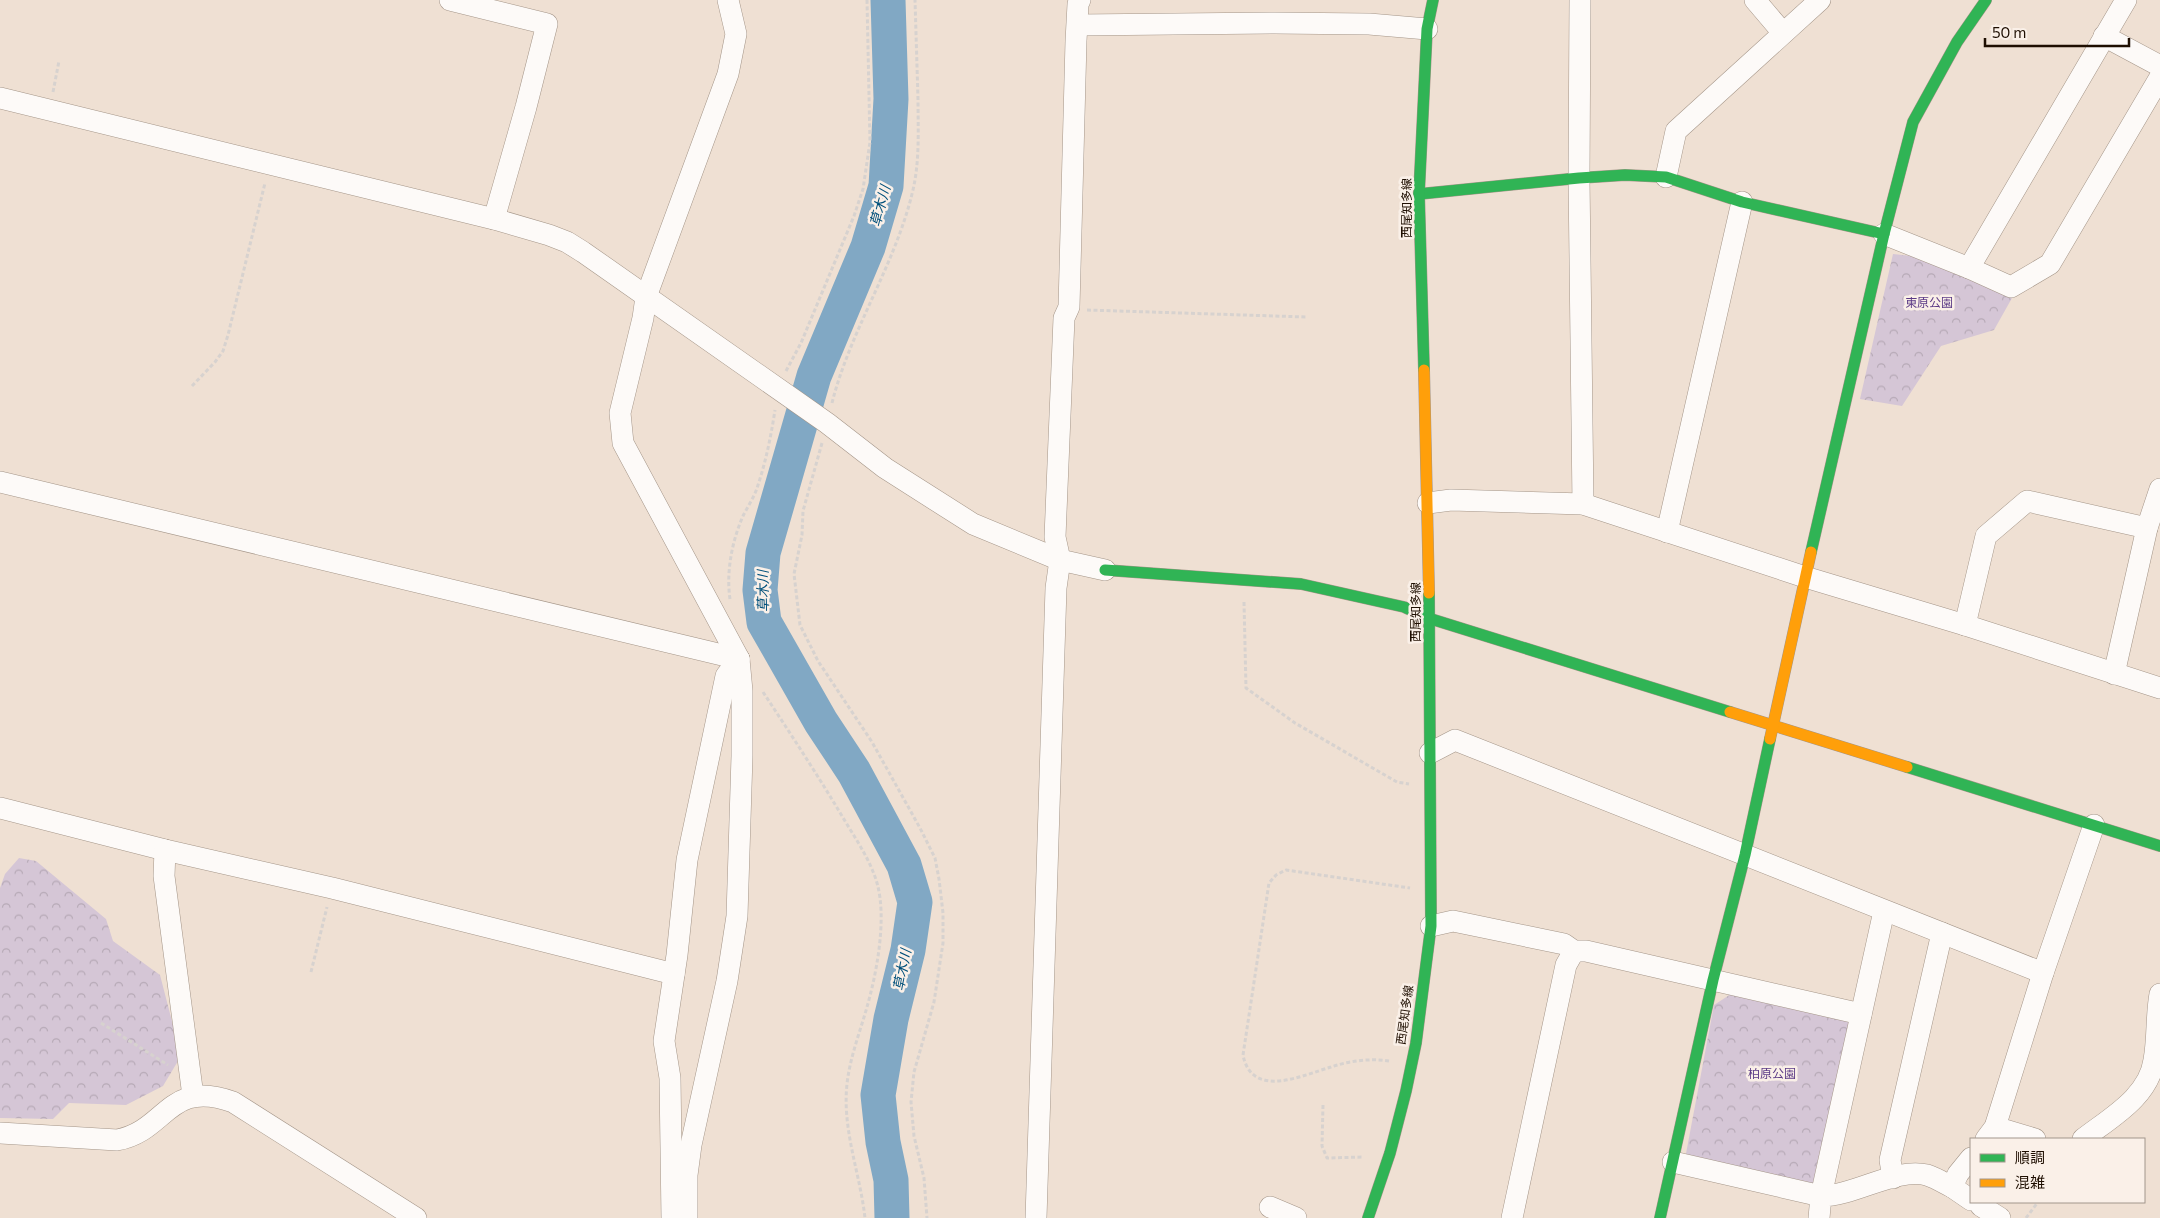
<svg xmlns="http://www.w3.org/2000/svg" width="2160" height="1218" font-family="Commissioner,'Noto Sans JP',sans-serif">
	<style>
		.forest { fill: url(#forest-crowns) }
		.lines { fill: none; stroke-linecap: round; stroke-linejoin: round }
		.river { stroke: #81a8c4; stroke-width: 35 }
		.street-casing { stroke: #a49588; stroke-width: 22 }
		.fast-casing { stroke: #a49588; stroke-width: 12 }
		.slow-casing { stroke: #a49588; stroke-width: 12 }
		.path { stroke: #d7d2cf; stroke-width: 3; stroke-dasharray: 4 2.5; stroke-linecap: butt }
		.street { stroke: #fdfaf8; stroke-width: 21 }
		.fast { stroke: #30b455; stroke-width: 11 }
		.slow { stroke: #ff9f0a; stroke-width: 11 }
		.labels { text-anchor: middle; stroke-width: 5; stroke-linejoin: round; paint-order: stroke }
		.street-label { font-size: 12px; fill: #1e0e01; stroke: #faf0e8 }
		.park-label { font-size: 12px; fill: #5b3a86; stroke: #faf0e8 }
		.water-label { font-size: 14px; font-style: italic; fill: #00507b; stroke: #faf0e8 }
	</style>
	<defs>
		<pattern id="forest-crowns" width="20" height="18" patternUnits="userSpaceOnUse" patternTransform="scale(1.25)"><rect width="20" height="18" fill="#d5c6d6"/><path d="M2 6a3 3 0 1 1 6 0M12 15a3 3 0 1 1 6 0" fill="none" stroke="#b6a9b6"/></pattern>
	</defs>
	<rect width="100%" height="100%" fill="#efe0d3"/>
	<!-- forest -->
	<g class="forest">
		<polygon points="1893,254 1978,263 2021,282 1994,330 1941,346 1902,406 1860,399"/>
		<polygon points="19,858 36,861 106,919 113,941 160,975 181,1056 163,1086 126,1105 69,1103 53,1119 0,1118 0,888 5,874"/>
		<polygon points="1734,992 1861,1014 1814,1189 1685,1159 1714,1005"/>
	</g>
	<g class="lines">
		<!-- river -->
		<polyline class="river" points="888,0 891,99 886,186 868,247 814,376 763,553 760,590 764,622 821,722 854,772 904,865 915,902 908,950 891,1019 878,1095 883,1142 891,1180 892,1218"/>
		<!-- street casing -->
		<g class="street-casing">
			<g id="street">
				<polyline points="450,0 547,24 526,107 494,219"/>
				<polyline points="1580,0 1579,178 1583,504"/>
				<polyline points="1755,0 1783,33"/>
				<polyline points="1078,25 1274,23 1369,24 1427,29"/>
				<polyline points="2104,36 2160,66"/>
				<polyline points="0,98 494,219 549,235 567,242 583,252 827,423 885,468 973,524 1060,560 1105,570"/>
				<polyline points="1666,177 1676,131 1820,0"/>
				<polyline points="1884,234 1969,268 2126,0"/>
				<polyline points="1969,268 2011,287 2050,264 2160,77"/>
				<polyline points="0,482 739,659"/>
				<polyline points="1428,503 1451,500 1583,504 1805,577 1965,625 2160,688"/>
				<polyline points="1667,532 1742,202"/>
				<polyline points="1965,625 1986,536 2027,501 2147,528"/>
				<polyline points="2114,674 2147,528 2160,489"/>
				<polyline points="1430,753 1455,740 2043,973"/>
				<polyline points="0,808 165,850 332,888 674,974"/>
				<polyline points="165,850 164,876 193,1096"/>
				<polyline points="1431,926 1453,921 1564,944 1574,951 1586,951 1861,1014"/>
				<polyline points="1995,1127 2035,1139"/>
				<path d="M0 1133 117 1140C167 1131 168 1078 233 1102L416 1218"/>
				<polyline points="1986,1139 1995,1127 2043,973 2094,825"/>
				<path d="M2083 1139C2110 1118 2149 1097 2154 1060 2158 1038 2156 1016 2160 994"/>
				<polyline points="1673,1162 1821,1196 1884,911"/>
				<polyline points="1893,1178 1890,1160 1942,933"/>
				<polyline points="1952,1187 1971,1200"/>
				<polyline points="1981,1206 2000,1218"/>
				<polyline points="1270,1207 1296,1218"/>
				<polyline points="672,1218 670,1078 664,1041 677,955 687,860 726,676 739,659"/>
				<polyline points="687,1218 687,1175 691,1145 727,981 737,916 742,756 742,691 739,659 623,443 620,413 643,318 646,297 728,74 736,34 728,0"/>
				<polyline points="1036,1218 1056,588 1060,560 1055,537 1064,318 1069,307 1076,41 1078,4 1080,0"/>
				<polyline points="1512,1218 1566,965 1574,951"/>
				<path d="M1819 1218 1821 1196C1855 1196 1896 1167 1927 1175 1936 1178 1944 1183 1952 1187L1958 1174 1971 1158"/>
			</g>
		</g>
		<!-- fast casing -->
		<g class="fast-casing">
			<g id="fast">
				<polyline points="1419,194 1579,178 1625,175 1666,177 1742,202 1884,234"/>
				<polyline points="1424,370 1419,194 1427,29 1433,0"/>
				<polyline points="1811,552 1884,234 1913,122 1957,42 1986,0"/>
				<polyline points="1105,570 1301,584 1404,607 1428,618 1730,712"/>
				<polyline points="1907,767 2160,846"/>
				<polyline points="1368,1218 1390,1153 1406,1091 1416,1043 1431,926 1429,593"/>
				<polyline points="1660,1218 1713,980 1745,855 1770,739"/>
			</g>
		</g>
		<!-- slow casing -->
		<g class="slow-casing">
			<g id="slow">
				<polyline points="1424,370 1429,593"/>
				<polyline points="1730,712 1907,767"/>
				<polyline points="1770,739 1811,552"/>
			</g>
		</g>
		<!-- path -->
		<g class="path">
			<polyline points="53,92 59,61"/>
			<polyline points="1087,310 1306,317"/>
			<polyline points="786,371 801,343 854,216 863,189 870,142 867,0"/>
			<polyline points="192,386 215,362 223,351 228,335 265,183"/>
			<path d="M832 403C850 331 894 267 912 194 920 163 918 131 918 99 917 66 916 33 915 0"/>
			<polyline points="822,443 803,511 802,535 794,574 800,625 818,661 872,742 920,828 935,858 939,879 943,913 943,943 934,1002 914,1072 911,1102 914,1136 924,1178 927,1218"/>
			<path d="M730 599C726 572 732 541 743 516 748 506 755 496 758 485 766 461 771 436 775 410"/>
			<polyline points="1244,602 1246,688 1295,723 1397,782 1409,784"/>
			<path d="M763 692C790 733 817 774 842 816 855 838 870 859 877 883 887 918 877 972 867 1007 860 1032 850 1057 847 1084 842 1130 860 1173 865 1218"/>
			<polyline points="311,972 327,907"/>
			<polyline points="101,1023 168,1065"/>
			<path d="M1389 1061C1370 1058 1349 1061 1331 1067 1303 1075 1252 1100 1243 1055L1269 883 1276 875 1286 870 1410 888"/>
			<polyline points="1323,1105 1322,1146 1327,1158 1364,1157"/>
			<polyline points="2026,1218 2038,1202"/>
		</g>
		<!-- street -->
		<use href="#street" class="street"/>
		<!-- fast -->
		<use href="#fast" class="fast"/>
		<!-- slow -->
		<use href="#slow" class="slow"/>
	</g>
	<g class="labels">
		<!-- street labels -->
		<g class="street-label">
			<text transform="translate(1407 208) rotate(-90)" y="4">西尾知多線</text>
			<text transform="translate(1416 612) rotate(-90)" y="4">西尾知多線</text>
			<text transform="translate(1405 1015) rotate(-82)" y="4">西尾知多線</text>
		</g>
		<!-- park labels -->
		<g class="park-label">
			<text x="1929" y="307">東原公園</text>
			<text x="1772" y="1078">柏原公園</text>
		</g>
		<!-- water labels -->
		<g class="water-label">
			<text transform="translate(880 206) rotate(-75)" y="5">草木川</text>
			<text transform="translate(763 591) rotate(-91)" y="5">草木川</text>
			<text transform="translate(902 970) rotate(-79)" y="5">草木川</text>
		</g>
	</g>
	<!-- legend -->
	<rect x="1970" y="1138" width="175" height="65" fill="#faf0e8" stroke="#a2968c"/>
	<rect x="1980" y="1154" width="25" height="8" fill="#30b455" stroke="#a2968c"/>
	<text x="2015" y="1163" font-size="15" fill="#1e0e01">順調</text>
	<rect x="1980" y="1179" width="25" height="8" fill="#ff9f0a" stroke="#a2968c"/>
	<text x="2015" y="1188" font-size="15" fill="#1e0e01">混雑</text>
	<!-- scale -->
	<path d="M1985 38v8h144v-8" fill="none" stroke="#1e0e01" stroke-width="2.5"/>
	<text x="1992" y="38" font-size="15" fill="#1e0e01" stroke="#faf0e8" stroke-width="4" paint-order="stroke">50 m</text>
</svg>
